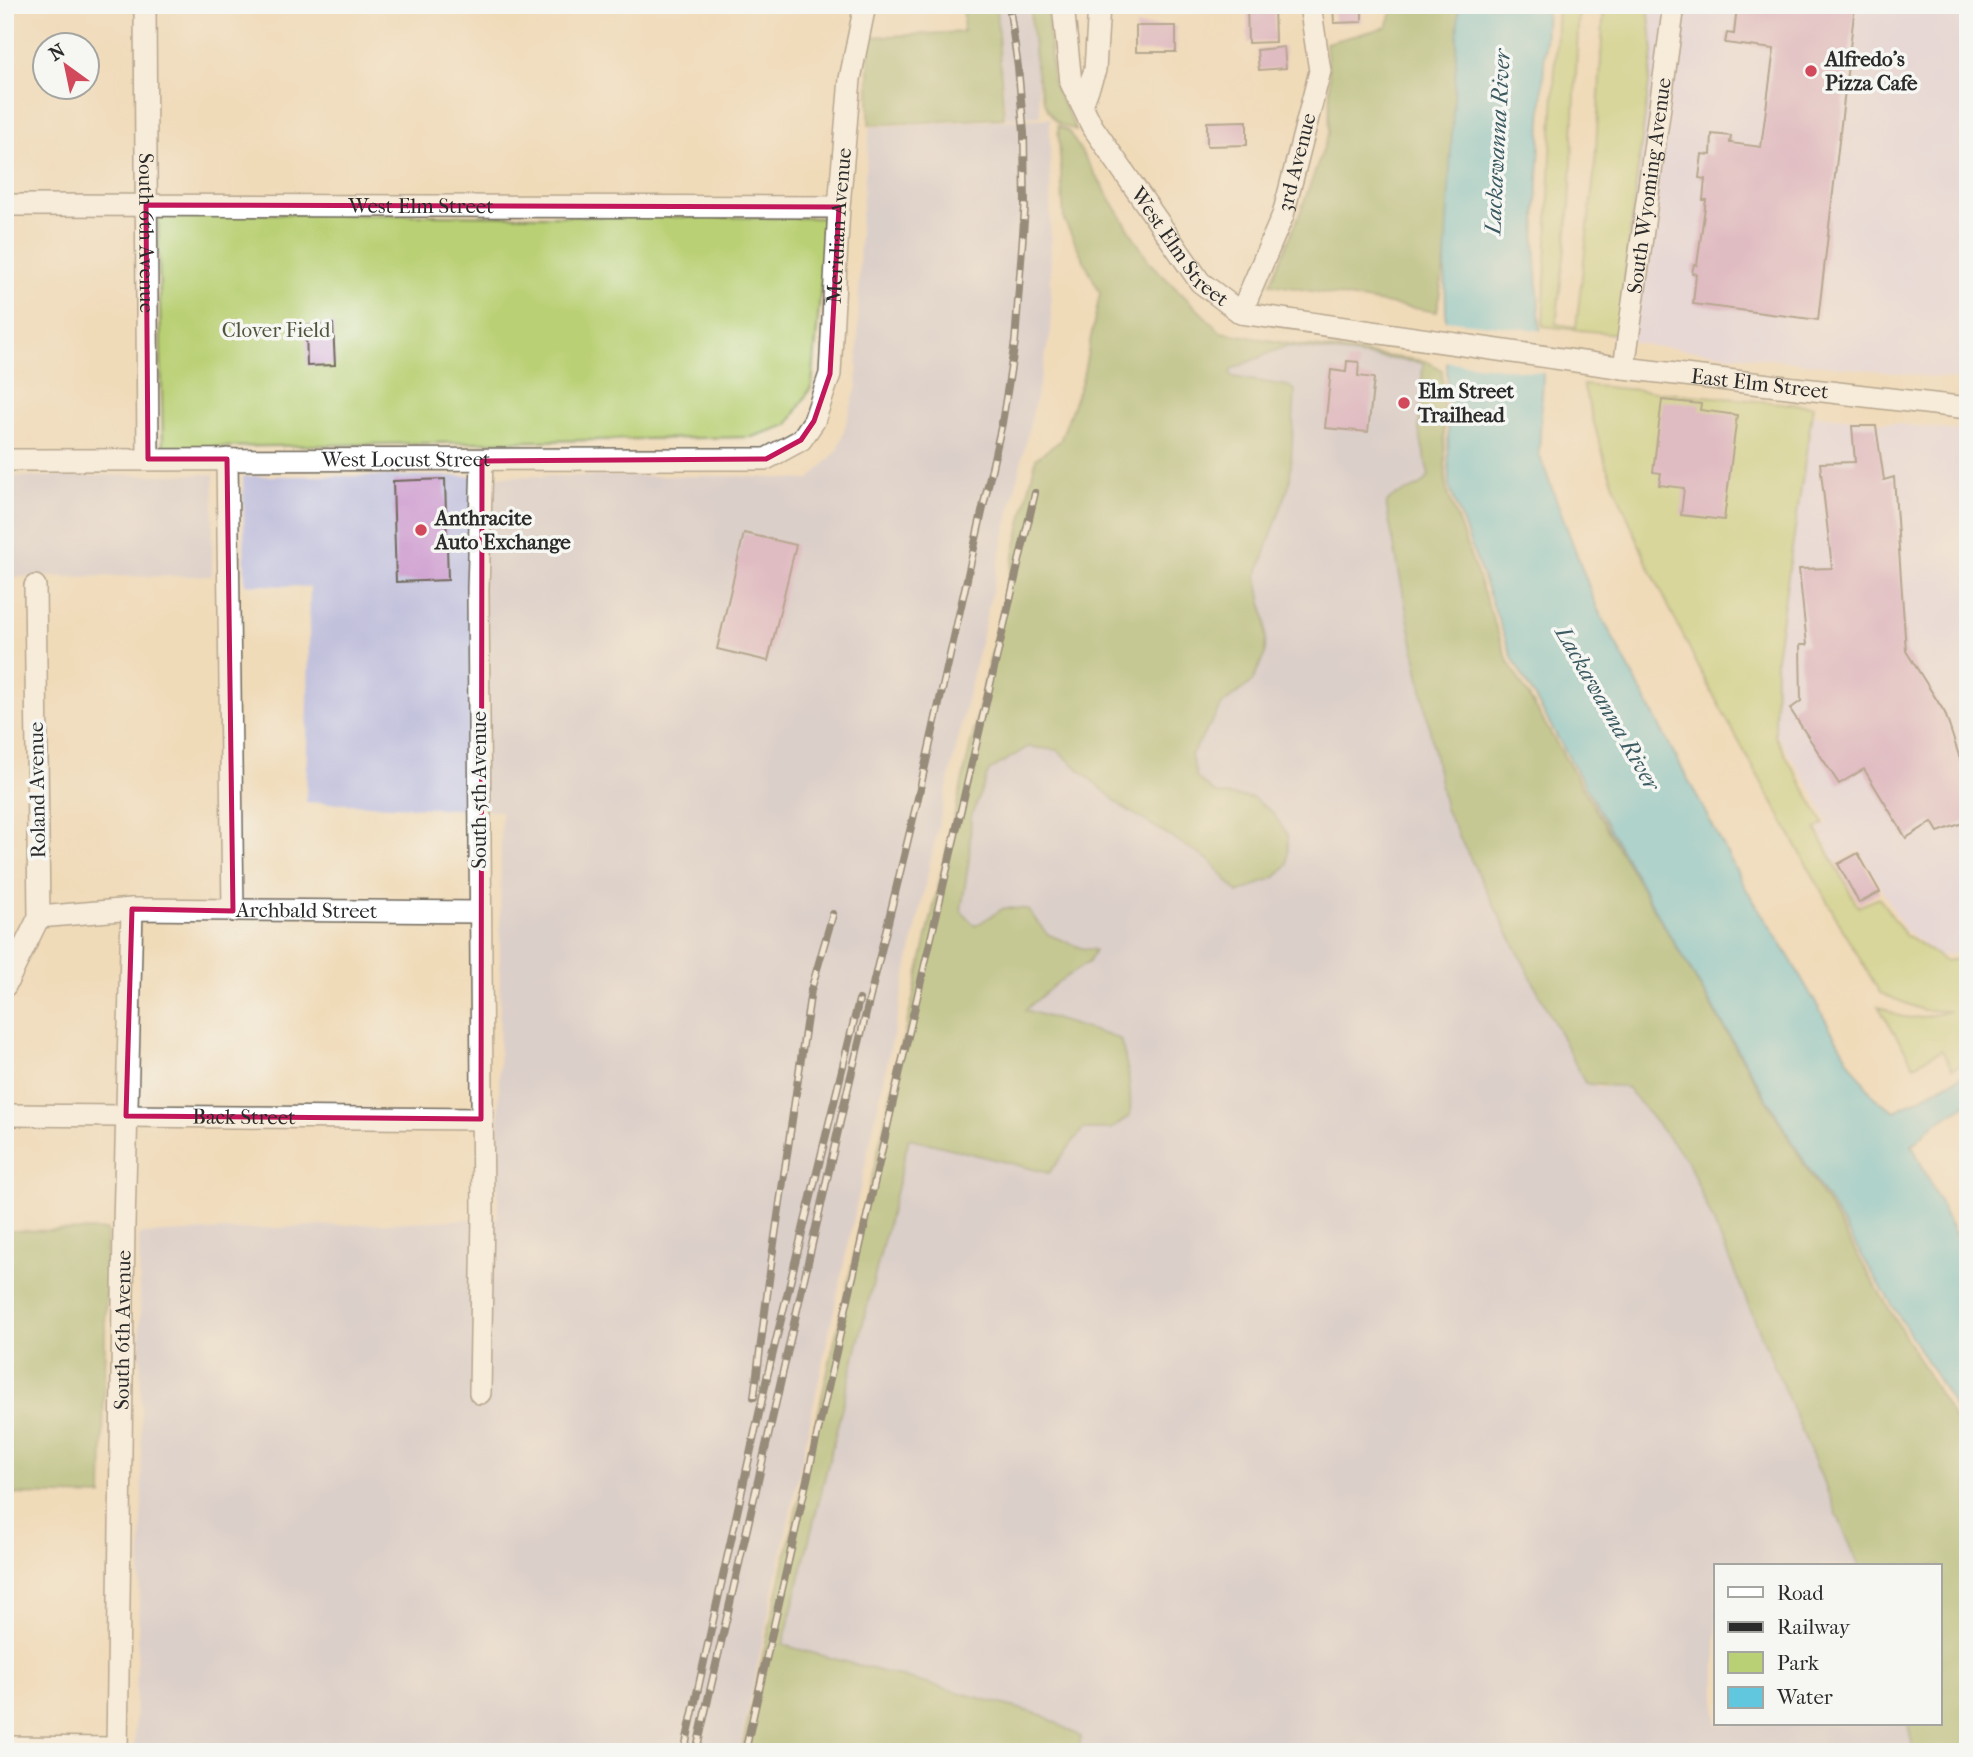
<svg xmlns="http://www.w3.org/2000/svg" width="1973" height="1757" font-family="'IM FELL French Canon',serif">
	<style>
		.built { fill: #ddd5f6 }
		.industrial { fill: #c2c1dc }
		.green { fill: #bad074; stroke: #727e50; stroke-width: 2 }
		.forest { fill: #93b266; stroke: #5f6e48; stroke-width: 2 }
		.water { fill: #61c7de; stroke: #467984; stroke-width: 2 }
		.pier { fill: #f0dbb9 }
		.building { fill: #cb94cc }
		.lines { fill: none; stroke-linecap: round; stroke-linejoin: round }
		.minor-casing { stroke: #70695d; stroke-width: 24 }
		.minor { stroke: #fff; stroke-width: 21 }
		.rail-casing { stroke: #2b2b2b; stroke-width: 8 }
		.rail { stroke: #f6f6f2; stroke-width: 5; stroke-dasharray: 16; stroke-linecap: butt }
		.marked { fill: none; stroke: #c2185b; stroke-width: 5; stroke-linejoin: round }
		.poi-dot { fill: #d1495b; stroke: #f6f6f2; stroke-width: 2.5 }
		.labels { text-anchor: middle; stroke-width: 7; stroke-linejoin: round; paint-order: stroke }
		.poi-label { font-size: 21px; font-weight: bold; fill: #2b2b2b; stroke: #f6f6f2; text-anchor: start }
		.street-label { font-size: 21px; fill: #2b2b2b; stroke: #f6f6f2 }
		.park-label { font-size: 21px; fill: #4f543d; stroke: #f6f6f2 }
		.water-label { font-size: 23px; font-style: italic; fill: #3b5a61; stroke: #f6f6f2 }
	</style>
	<rect width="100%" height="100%" fill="#f6f6f2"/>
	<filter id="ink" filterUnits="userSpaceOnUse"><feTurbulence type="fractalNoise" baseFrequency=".0143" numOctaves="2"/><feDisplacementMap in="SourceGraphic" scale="14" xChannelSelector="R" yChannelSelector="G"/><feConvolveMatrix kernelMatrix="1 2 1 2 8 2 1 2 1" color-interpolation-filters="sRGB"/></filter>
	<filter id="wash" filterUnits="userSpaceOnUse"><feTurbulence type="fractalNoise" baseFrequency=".00686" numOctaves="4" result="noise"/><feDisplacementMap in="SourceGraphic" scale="28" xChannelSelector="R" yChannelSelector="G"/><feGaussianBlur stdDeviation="1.57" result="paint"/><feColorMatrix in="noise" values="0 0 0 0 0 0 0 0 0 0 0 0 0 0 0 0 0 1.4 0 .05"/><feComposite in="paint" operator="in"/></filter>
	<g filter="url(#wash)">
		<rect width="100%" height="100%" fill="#f0dbb9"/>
		<!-- built -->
		<g class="built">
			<polygon points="1647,5 1968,5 1968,381 1652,346 1611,337 1650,52"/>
			<polygon points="1591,389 1968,432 1968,952 1939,956 1905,930 1859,850 1836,863 1819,829 1828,823 1812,791 1690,598"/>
		</g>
		<!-- industrial -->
		<g class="industrial">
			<polygon points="997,5 1028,5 1041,116 1006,118"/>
			<polygon points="1050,118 1051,332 931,859 739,1752 134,1752 142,1517 139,1234 498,1218 501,811 306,802 310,587 245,584 243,476 742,476 809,480 838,450 857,386 860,225 870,127"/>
			<polygon points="1286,346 1423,363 1419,431 1429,476 1423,485 1390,498 1445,809 1585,1083 1600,1088 1618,1085 1628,1088 1688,1162 1859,1566 1716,1566 1716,1724 1908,1724 1913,1749 1911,1752 1078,1752 1081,1737 782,1646 909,1137 1048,1173 1083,1129 1111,1129 1131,1100 1128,1064 1120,1039 1024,1011 1058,982 1089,962 1095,950 1081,948 1047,934 1027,909 1004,908 975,927 961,911 969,860 971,817 989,771 1028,747 1057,750 1121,806 1210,861 1238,892 1253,798 1216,794 1197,778 1191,755 1223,704 1252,682 1266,623 1257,576 1290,482 1288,386 1233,377 1230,374 1232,369"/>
			<polygon points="214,474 212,576 5,577 5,477"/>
		</g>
		<!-- green -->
		<g class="green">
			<polygon points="1558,5 1579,5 1570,206 1556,324 1576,327 1595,167 1604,5 1648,5 1653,52 1617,334 1543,326"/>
			<polygon points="158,213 827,218 812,386 788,425 752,437 163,448"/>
			<path d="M1583 385 1813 406 1776 658 1775 736 1824 824 1816 829 1858 907 1879 898 1905 934 1945 961 1968 958V1062L1952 1069 1942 1050 1914 1065 1878 1006C1886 1008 1891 1014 1899 1016 1913 1021 1937 1014 1951 1011L1922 1010 1880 993 1847 937 1706 682 1647 563 1607 468Z"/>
		</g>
		<!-- forest -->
		<g class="forest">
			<polygon points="964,5 996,5 1004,118 869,125 869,37 963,32"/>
			<path d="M1030 5H1047L1053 83 1076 130C1071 128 1064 127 1060 124 1033 106 1034 36 1030 5Z"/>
			<polygon points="1394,5 1471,5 1461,155 1437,312 1270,284 1300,213 1329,133 1330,87 1326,43 1387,27"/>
			<path d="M1058 126 1069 132 1150 263 1221 332 1291 344 1426 361 1442 370 1446 488 1508 661 1968 1443V1752H1911L1913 1748 1908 1724H1940V1566H1859L1688 1162 1628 1088C1614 1084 1600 1087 1585 1083L1445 809 1386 504C1396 489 1420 493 1429 476L1419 431 1423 363 1286 346 1232 369 1230 374 1233 377 1288 386 1295 390 1290 482 1257 576 1266 623 1265 654 1252 682 1223 704 1191 755 1197 778 1216 794 1253 798 1272 812 1288 836V864L1276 877 1238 893 1210 861 1121 806 1057 750 1028 747 989 771 971 817 969 860 961 911 975 926 1004 908 1027 909 1047 934 1081 948 1095 950 1089 962 1058 982 1025 1010 1120 1039C1128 1064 1132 1089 1130 1116L1111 1129H1083L1049 1173 909 1138 783 1645 1042 1715 1081 1737 1078 1752H741L1036 458 1060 441 1082 381 1100 293 1064 220Z"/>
			<polygon points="107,1230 102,1496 5,1494 5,1231"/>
		</g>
		<!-- water -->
		<polygon class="water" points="1459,5 1547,5 1535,241 1543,378 1539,454 1597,608 1745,887 1788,955 1848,1059 1875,1098 1895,1111 1968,1073 1968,1103 1933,1125 1912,1145 1968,1261 1968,1429 1815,1179 1664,925 1513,659 1449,486 1445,261"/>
		<!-- pier -->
		<polygon class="pier" points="1443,320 1543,331 1546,373 1444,361"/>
		<g id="blocks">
			<!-- building -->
			<g class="building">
				<polygon points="1247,5 1274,5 1275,42 1248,43"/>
				<polygon points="1333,5 1362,5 1362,22 1334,23"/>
				<polygon points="1737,5 1855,5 1818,320 1693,304 1696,274 1692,273 1694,264 1697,265 1706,200 1703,200 1705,179 1699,178 1702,154 1711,155 1712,134 1731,136 1730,143 1761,147 1774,49 1725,43 1727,33 1734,34"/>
				<rect x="1136" y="26" width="40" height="26"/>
				<polygon points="1284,47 1286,68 1259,70 1257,50"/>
				<polygon points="1247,121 1247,145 1207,146 1207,122"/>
				<polygon points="333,324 335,365 307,366 306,326"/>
				<polygon points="1347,361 1359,362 1358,376 1374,378 1368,432 1325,428 1331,370 1346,372"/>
				<polygon points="1662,400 1701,404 1700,410 1737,415 1724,520 1681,515 1684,488 1659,485 1661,473 1653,472"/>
				<polygon points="1852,426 1876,426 1884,480 1894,477 1906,651 1945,713 1968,783 1968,821 1938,832 1932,822 1906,838 1864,769 1839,784 1790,709 1801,701 1800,645 1807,645 1799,569 1832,568 1820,463 1855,462"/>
				<polygon points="445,479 448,580 396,582 393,481"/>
				<polygon points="744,533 796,545 768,661 717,649"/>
				<polygon points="1858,853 1880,892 1859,903 1838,864"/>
			</g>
		</g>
	</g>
	<g filter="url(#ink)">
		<use href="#blocks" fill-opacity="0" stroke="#70695d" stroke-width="2"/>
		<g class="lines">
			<!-- minor casing -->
			<g class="minor-casing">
				<g id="minor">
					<path id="s1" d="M145 5 148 459"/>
					<path id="s2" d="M1063 5 1071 83 1092 126 1200 282 1241 313 1624 368 1968 408"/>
					<polyline points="1082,105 1095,70 1099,5"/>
					<path id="s3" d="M5 205 839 207"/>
					<path id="s4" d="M1241 313 1283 215 1320 71 1310 5"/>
					<path id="s5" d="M1624 368 1674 5"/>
					<polyline points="227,459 233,911"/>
					<path id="s6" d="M5 460 745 459H766L801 440 814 421 830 374 839 207 850 79 865 5"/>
					<path id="s7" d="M39 917 132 909 480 912"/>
					<polyline points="5,986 39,917 35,586"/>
					<path id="s8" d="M8 1115 481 1119"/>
					<polyline points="480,1393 483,1214 478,589 482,461"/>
					<polyline points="5,1747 117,1748"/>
					<path id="s9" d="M117 1752 124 1225 132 909"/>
				</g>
			</g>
			<!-- minor -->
			<use href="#minor" class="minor"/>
			<!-- rail casing -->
			<g class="rail-casing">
				<g id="rail">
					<polyline points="754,1397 772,1257 811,990 833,914"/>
					<polyline points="684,1752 768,1373 859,1000"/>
					<polyline points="696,1752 843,1109 917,802 1002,423 1015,342 1025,207 1024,133 1018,67 1009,5"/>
					<polyline points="745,1752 899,1075 1035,493"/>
				</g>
			</g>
			<!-- rail -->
			<use href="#rail" class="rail"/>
		</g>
	</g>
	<!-- marked area -->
	<path d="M0 0H1973V1757H0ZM146 205 839 207 830 374 814 421 801 440 766 459 482 461 481 1119 126 1116 132 909 233 911 227 459H148Z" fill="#f0dbb9" fill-opacity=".55" fill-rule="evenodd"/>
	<path class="marked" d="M146 205 839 207 830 374 814 421 801 440 766 459 482 461 481 1119 126 1116 132 909 233 911 227 459H148Z"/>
	<!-- markers -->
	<g class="poi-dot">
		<circle cx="1811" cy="71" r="7"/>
		<circle cx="1404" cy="403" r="7"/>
		<circle cx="421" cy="530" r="7"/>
	</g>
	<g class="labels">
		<!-- poi labels -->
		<g class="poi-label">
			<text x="1825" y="66">Alfredo's<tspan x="1825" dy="24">Pizza Cafe</tspan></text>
			<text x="1418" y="398">Elm Street<tspan x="1418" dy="24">Trailhead</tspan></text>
			<text x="435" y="525">Anthracite<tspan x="435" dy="24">Auto Exchange</tspan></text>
		</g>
		<!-- street labels -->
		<g class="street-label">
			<text dy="7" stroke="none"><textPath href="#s4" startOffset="161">3rd Avenue</textPath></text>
			<text dy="7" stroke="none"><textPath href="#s5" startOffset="184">South Wyoming Avenue</textPath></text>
			<text dy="7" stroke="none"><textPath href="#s3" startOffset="416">West Elm Street</textPath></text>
			<text dy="7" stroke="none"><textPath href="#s6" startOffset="1022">Meridian Avenue</textPath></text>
			<text dy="7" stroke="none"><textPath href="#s1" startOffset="228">South 6th Avenue</textPath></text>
			<text dy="7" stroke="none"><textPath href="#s2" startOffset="276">West Elm Street</textPath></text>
			<text dy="7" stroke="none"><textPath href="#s2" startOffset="891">East Elm Street</textPath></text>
			<text dy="7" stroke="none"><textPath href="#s6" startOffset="401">West Locust Street</textPath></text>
			<text transform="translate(37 790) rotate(-91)" y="7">Roland Avenue</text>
			<text transform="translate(479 790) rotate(-90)" y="7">South 5th Avenue</text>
			<text dy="7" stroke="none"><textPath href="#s7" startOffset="268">Archbald Street</textPath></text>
			<text dy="7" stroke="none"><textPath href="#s8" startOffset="236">Back Street</textPath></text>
			<text dy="7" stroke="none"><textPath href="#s9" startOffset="422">South 6th Avenue</textPath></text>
		</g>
		<!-- park labels -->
		<g class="park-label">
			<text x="276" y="337">Clover Field</text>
		</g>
		<!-- water labels -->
		<g class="water-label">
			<text transform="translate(1497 142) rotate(-87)" y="8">Lackawanna River</text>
			<text transform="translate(1608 708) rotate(60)" y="8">Lackawanna River</text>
		</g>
	</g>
	<!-- margin -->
	<rect width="1973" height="1757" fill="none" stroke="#f6f6f2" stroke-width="28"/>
	<!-- legend -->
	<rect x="1714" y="1564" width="228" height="161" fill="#f6f6f2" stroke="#a5a5a2" stroke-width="2"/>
	<rect x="1728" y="1587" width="35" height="10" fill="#ffffff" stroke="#a5a5a2" stroke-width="2"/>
	<text x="1777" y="1600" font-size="21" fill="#2b2b2b">Road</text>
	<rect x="1728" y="1622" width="35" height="10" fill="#2b2b2b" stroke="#a5a5a2" stroke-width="2"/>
	<text x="1777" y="1634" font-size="21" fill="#2b2b2b">Railway</text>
	<rect x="1728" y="1652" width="35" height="21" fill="#bad074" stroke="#a5a5a2" stroke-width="2"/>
	<text x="1777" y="1670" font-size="21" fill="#2b2b2b">Park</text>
	<rect x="1728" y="1687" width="35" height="21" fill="#61c7de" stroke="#a5a5a2" stroke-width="2"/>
	<text x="1777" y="1704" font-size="21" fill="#2b2b2b">Water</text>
	<!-- north arrow -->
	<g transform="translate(66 66) rotate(327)"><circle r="33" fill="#f6f6f2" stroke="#a5a5a2" stroke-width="2"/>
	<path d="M0-5L12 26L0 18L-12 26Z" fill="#d1495b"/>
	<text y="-10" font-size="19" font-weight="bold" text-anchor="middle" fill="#2b2b2b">N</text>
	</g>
</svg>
